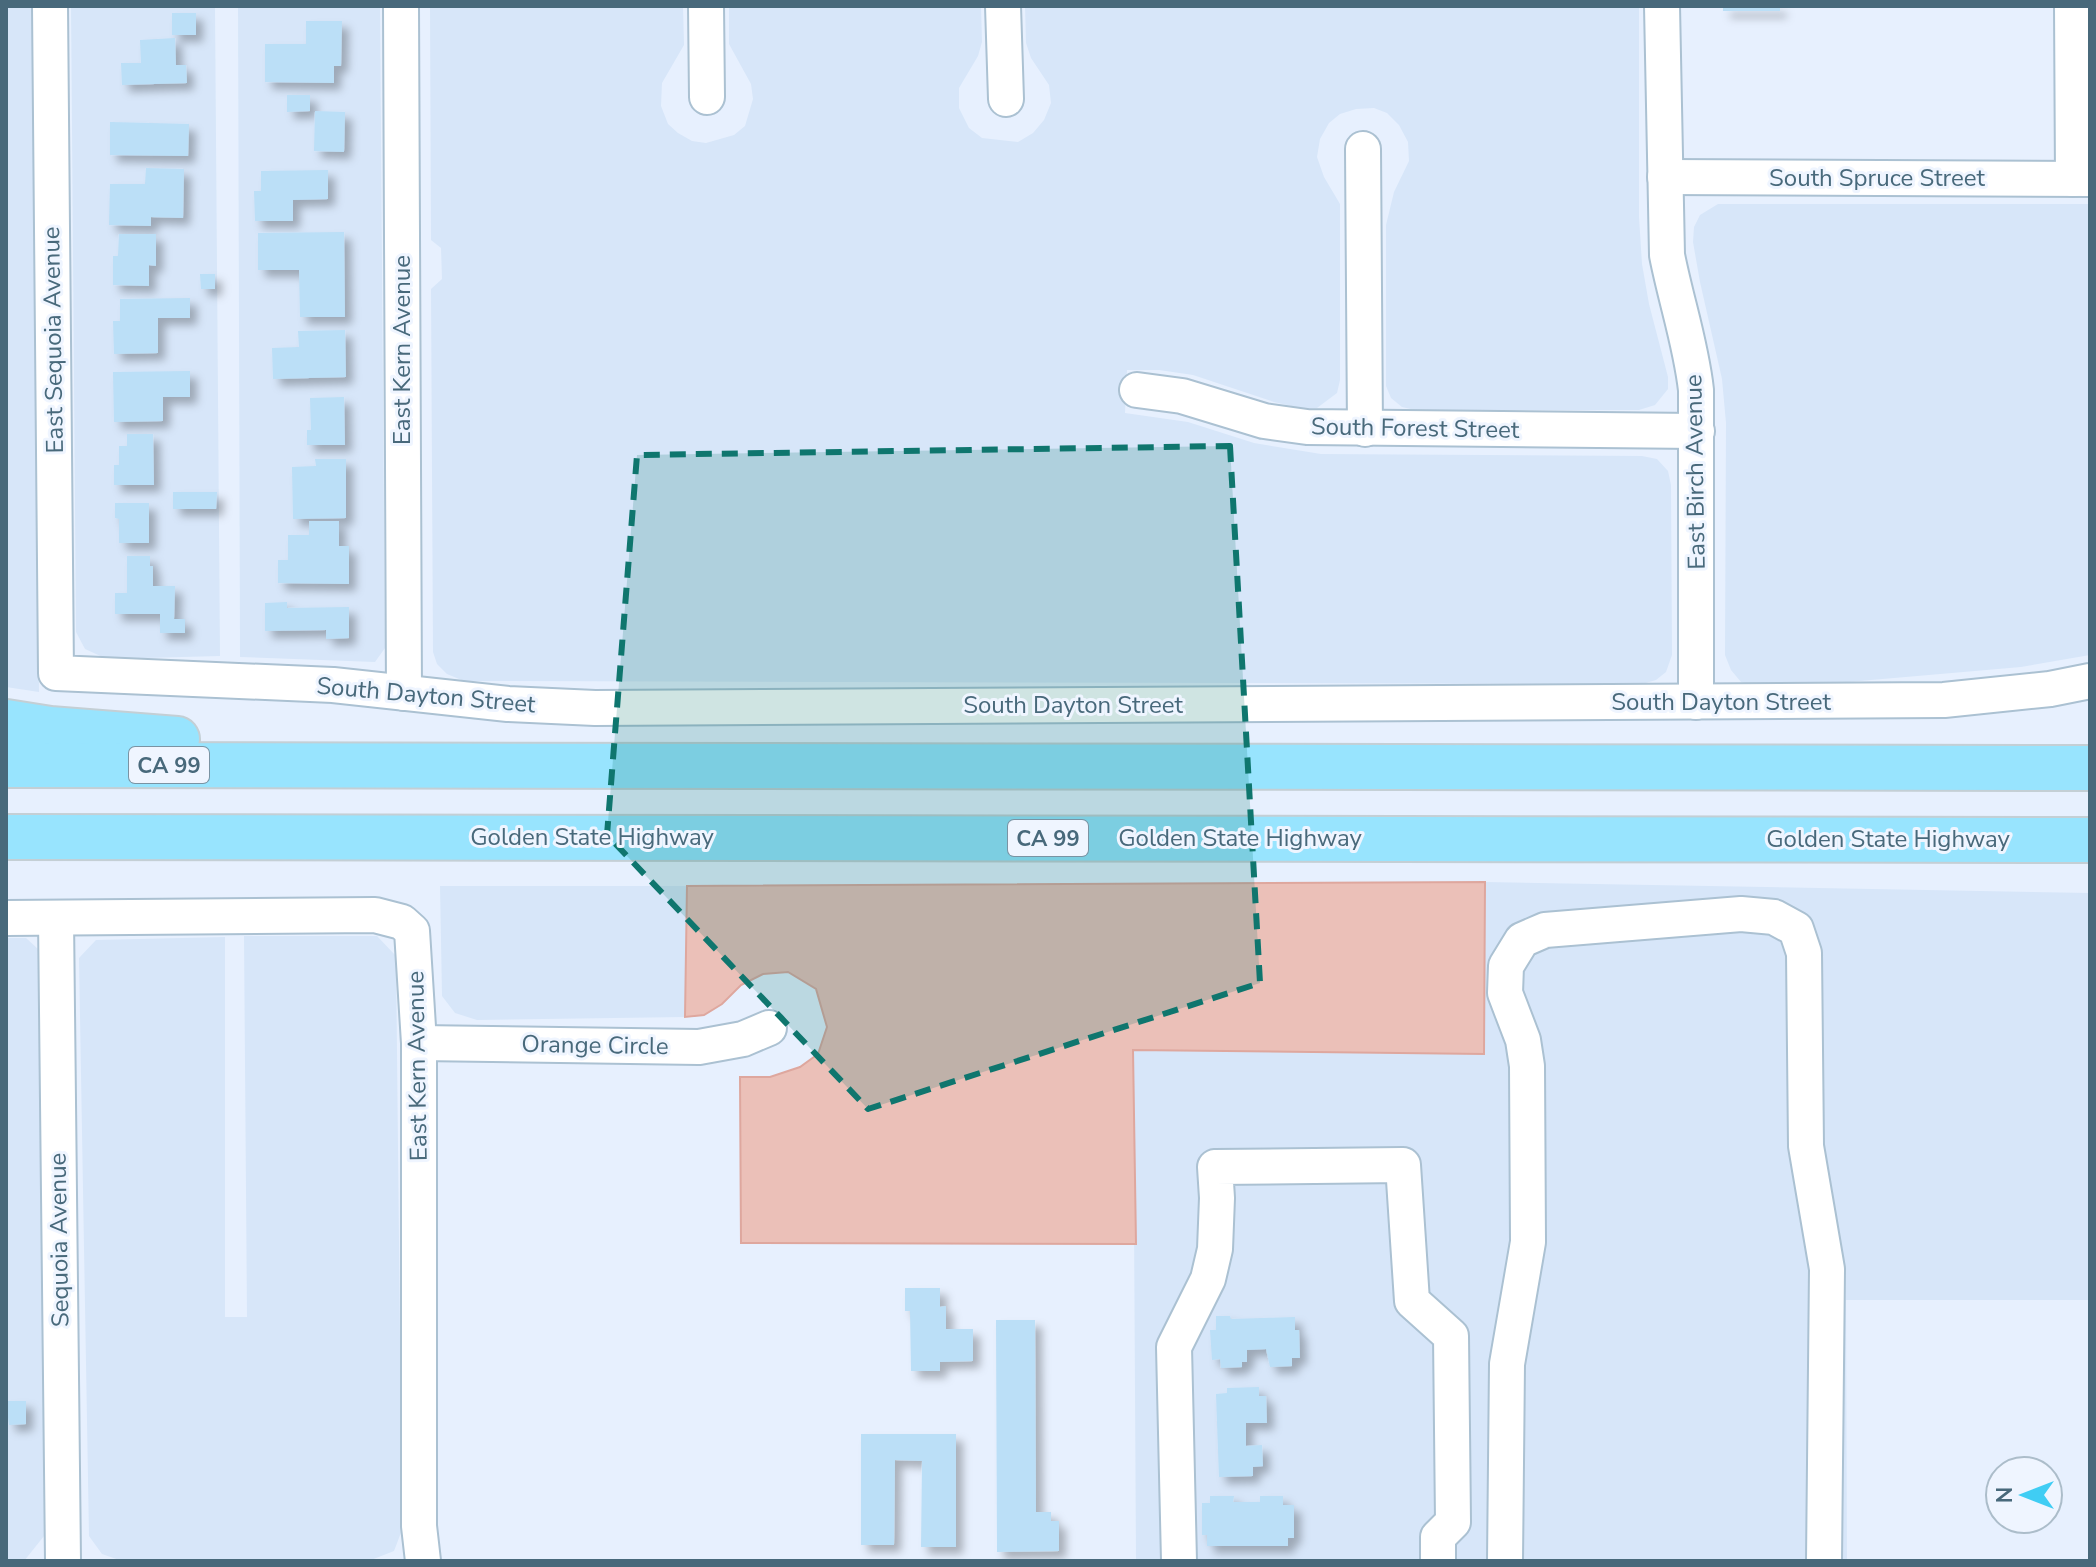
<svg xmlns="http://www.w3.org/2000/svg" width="2096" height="1567" font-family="'Nunito Sans',sans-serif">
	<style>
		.residential { fill: #d7e6f9 }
		.water { fill: #ebc0b8; stroke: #dea79e; stroke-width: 2 }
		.building { fill: #bbdff7; filter: url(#shadow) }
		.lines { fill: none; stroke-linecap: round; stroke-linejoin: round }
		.minor-casing { stroke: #abc1d2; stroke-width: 38 }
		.highway-casing { stroke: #c4cfd5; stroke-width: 48 }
		.minor { stroke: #fff; stroke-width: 34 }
		.highway { stroke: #98e4fe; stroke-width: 44 }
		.marked { fill: #0f766e; fill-opacity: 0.2; stroke: #0f766e; stroke-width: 6; stroke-dasharray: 16 10; stroke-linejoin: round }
		.labels { text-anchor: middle; stroke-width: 6; stroke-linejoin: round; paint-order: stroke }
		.shield { fill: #eff5ff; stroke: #7a93a3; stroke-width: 2 }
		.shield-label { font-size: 22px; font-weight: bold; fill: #48697b }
		.street-label { font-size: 24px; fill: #48697b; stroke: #eff5ff }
	</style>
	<defs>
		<filter id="shadow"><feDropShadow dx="7" dy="7" stdDeviation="4" flood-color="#0004"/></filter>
	</defs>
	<rect width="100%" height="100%" fill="#e7f0fe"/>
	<!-- residential -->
	<g class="residential">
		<polygon points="6,6 32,6 39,692 6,687"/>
		<polygon points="71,6 215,6 220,656 107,659 85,649 76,632"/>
		<polygon points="238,6 380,6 385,648 375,662 240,657"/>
		<polygon points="430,6 683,6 684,45 662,83 661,106 668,124 678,133 692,141 706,143 734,135 745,126 753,99 751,84 729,44 729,6 981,6 982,42 978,56 959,88 959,108 969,128 982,138 1018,142 1033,133 1044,120 1051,103 1049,85 1031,58 1026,43 1025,6 1639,6 1639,217 1642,264 1649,304 1668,377 1668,389 1655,405 1639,410 1415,410 1402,407 1391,398 1386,386 1386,225 1394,192 1409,161 1408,142 1399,125 1387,113 1374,108 1356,109 1340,114 1329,123 1320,139 1317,157 1324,177 1340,204 1340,380 1337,393 1317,408 1304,409 1274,402 1193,375 1159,370 1127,370 1125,413 1188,422 1254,443 1321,454 1642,456 1657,459 1668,471 1671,485 1672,655 1666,672 1656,680 1642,684 464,681 447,674 437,664 433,652 431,289 442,279 441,248 431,240"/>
		<polygon points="1718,204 2090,204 2090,655 2021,667 1848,682 1752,685 1741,682 1731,670 1725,655 1726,423 1722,379 1700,282 1693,242 1694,227 1700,215"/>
		<polygon points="1485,882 2090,893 2090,1300 1846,1300 1847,1561 1136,1559 1133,1050 1484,1054"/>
		<polygon points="440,886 687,886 685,1017 477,1020 455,1013 442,996"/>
		<polygon points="244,936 377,936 396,956 402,1530 394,1551 371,1560 122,1561 102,1554 89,1536 79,958 96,940 225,937 225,1317 247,1317"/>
		<polygon points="6,938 26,938 39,950 44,1536 24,1561 6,1561"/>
	</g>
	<!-- water -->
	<polygon class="water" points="1485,882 1484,1054 1133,1050 1136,1244 741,1243 740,1077 770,1077 800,1067 818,1054 827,1027 816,989 788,972 763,974 741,985 722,1004 704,1015 685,1017 687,886"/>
	<!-- building -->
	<g class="building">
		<rect x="1723" y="6" width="57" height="5"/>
		<rect x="172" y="13" width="24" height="22"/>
		<polygon points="306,21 342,21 341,66 334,66 334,83 265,82 265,44 306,44"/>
		<polygon points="175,38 176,65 186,65 187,83 122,85 121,63 141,63 140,40"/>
		<polygon points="287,95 310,95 310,111 287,112"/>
		<polygon points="315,111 345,112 344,152 314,151"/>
		<polygon points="110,122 189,124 188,156 110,155"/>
		<polygon points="146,168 184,169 183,218 151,217 151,226 109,225 110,184 145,184"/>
		<polygon points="328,170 328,199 293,200 293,221 255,221 254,191 261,191 261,171"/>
		<polygon points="344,232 345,317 300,317 299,270 258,270 258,233"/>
		<polygon points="119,234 156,234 156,266 149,265 149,286 113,285 113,256 118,256"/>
		<polygon points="200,274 215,274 215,289 201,289"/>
		<polygon points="190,298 190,318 158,318 158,353 114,354 113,321 120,321 120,299"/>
		<polygon points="345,330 346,377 273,379 272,348 299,347 298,331"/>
		<polygon points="190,371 190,397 163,397 163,421 114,422 113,372"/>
		<polygon points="344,397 345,445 307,445 307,430 311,430 310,398"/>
		<polygon points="127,434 153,434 154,485 114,485 114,465 119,465 119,446 127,446"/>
		<polygon points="315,459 346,459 346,518 293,519 292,467 316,466"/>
		<polygon points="173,492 217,492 216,509 173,509"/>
		<polygon points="115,503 149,503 149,543 119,543 119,519 115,518"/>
		<polygon points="309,521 339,521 339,546 349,546 349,584 278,583 278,560 288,560 288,535 309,535"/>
		<polygon points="127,556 150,556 150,566 153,566 153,586 175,586 174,619 185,619 185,633 160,633 160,614 115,614 115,593 127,593"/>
		<polygon points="287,602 287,608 349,607 349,638 326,639 326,630 265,631 265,603"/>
		<polygon points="905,1288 940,1288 940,1307 946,1306 946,1329 973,1329 973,1361 940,1362 940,1371 911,1371 910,1311 905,1311"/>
		<polygon points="1216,1316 1230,1316 1231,1319 1295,1317 1295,1330 1299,1330 1300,1358 1292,1358 1292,1366 1270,1367 1266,1349 1247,1350 1247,1362 1242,1362 1242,1367 1221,1368 1220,1359 1212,1360 1210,1330 1216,1330"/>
		<polygon points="996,1320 1035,1320 1036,1512 1051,1512 1051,1521 1059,1521 1059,1551 997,1552"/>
		<polygon points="1259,1387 1259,1396 1266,1396 1267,1423 1246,1423 1246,1446 1262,1445 1263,1466 1253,1467 1253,1476 1219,1477 1216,1394 1227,1393 1227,1388"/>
		<polygon points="6,1401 26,1401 26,1424 9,1425"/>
		<polygon points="861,1434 956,1434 956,1547 921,1547 922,1461 895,1460 894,1545 861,1545"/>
		<polygon points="1210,1496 1234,1496 1233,1502 1260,1502 1260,1496 1283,1496 1283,1505 1294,1505 1294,1538 1288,1538 1288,1546 1207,1546 1207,1535 1202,1535 1202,1503 1210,1503"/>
	</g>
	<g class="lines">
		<!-- minor casing -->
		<g class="minor-casing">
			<g id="minor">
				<polyline points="50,6 56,673 333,685 508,704 595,708 1944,700 2050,689 2090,681"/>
				<polyline points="401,6 404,693"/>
				<polyline points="706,6 707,97"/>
				<polyline points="1003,6 1006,99"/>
				<path d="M1662 6 1667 255C1676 301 1691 344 1696 390V702"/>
				<polyline points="2072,6 2073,179"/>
				<polyline points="1363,149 1365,429"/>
				<polyline points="1665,177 2090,179"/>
				<polyline points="1137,390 1182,396 1264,421 1307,427 1697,431"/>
				<polyline points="6,918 375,915 402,922 412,931 419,1043 419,1526 423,1561"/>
				<polyline points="56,918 63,1561"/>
				<polyline points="419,1043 699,1047 743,1039 769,1028"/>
				<polyline points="1179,1561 1174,1347 1208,1279 1215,1249 1217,1198 1215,1167 1403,1165 1412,1301 1451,1336 1453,1522 1438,1537 1438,1561"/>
				<polyline points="1505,1561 1507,1364 1528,1242 1527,1066 1523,1040 1505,993 1506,966 1522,940 1545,930 1741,914 1774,917 1796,929 1804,953 1806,1146 1827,1269 1824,1561"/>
			</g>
		</g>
		<!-- highway casing -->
		<g class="highway-casing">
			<g id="highway">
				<polyline points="6,722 50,729 177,739"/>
				<polyline points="6,765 2090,768"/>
				<polyline points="6,837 2090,840"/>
			</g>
		</g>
		<!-- minor -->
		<use href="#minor" class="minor"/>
		<!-- highway -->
		<use href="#highway" class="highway"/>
	</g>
	<!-- marked area -->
	<path class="marked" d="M1230 446 1260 983 868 1109 607 835 637 455Z"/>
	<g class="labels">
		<!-- shield labels -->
		<g class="shield">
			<rect x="129" y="747" width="80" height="36" rx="6"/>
			<rect x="1008" y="820" width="80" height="36" rx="6"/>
		</g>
		<g class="shield-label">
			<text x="169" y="773">CA 99</text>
			<text x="1048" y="846">CA 99</text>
		</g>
		<!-- street labels -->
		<g class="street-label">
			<text x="1877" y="186">South Spruce Street</text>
			<text transform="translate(53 340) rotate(-91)" y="8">East Sequoia Avenue</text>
			<text transform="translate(402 350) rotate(-90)" y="8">East Kern Avenue</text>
			<text transform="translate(1415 428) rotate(1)" y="8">South Forest Street</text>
			<text transform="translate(1695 472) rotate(-91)" y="8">East Birch Avenue</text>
			<text transform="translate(426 695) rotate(5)" y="8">South Dayton Street</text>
			<text x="1721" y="710">South Dayton Street</text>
			<text x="1073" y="713">South Dayton Street</text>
			<text x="592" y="845">Golden State Highway</text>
			<text x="1240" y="846">Golden State Highway</text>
			<text x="1888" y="847">Golden State Highway</text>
			<text transform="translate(595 1045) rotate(1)" y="8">Orange Circle</text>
			<text transform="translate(417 1066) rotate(-91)" y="8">East Kern Avenue</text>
			<text transform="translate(59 1240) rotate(-91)" y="8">Sequoia Avenue</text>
		</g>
	</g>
	<!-- border -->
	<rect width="2096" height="1567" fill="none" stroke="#48697b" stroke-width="16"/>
	<!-- north arrow -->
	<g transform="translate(2024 1495) rotate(270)"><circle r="38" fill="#eff5ff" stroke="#acbdca" stroke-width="2"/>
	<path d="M0-6L14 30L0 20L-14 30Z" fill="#40cdf4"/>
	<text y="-12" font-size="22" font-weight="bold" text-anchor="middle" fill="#48697b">N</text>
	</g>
</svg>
